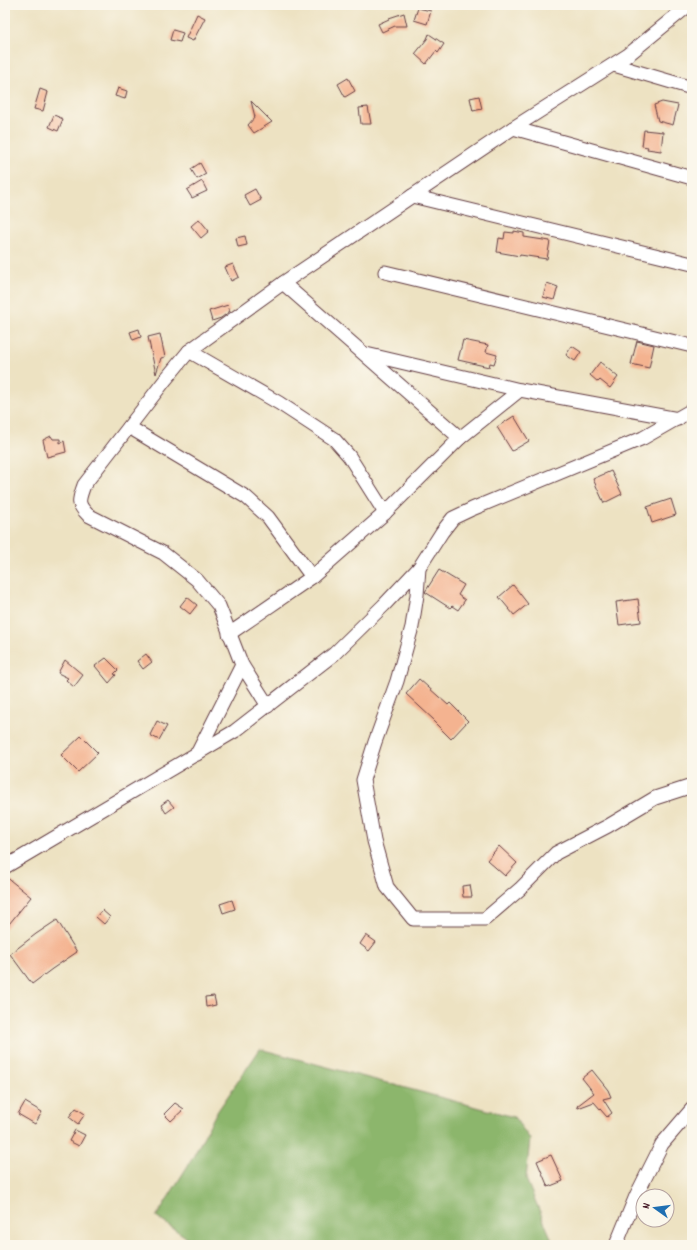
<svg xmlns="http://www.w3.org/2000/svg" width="697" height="1250" font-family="Dekko,sans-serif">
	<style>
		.forest { fill: #8cb66c; stroke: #6b6a4c }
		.building { fill: #f4b390 }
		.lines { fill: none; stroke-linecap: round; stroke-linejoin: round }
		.minor-casing { stroke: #623c42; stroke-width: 15 }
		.minor { stroke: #fff; stroke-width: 13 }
	</style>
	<rect width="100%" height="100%" fill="#fbf7ec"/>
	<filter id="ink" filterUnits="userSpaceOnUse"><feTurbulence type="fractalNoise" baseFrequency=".025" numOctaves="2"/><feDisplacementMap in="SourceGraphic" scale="8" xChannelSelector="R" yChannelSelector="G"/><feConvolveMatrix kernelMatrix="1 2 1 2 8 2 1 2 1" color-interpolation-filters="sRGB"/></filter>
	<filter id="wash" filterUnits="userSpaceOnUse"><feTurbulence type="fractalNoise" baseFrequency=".012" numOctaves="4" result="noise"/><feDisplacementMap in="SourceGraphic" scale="16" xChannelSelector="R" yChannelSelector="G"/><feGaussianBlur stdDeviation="0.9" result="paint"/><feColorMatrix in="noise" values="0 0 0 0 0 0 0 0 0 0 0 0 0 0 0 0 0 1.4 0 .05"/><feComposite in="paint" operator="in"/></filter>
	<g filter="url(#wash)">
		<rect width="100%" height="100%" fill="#ede2c2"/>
		<!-- forest -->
		<polygon class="forest" points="260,1049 514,1117 530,1139 526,1179 554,1245 198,1245 156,1217 192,1159 215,1115"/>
		<g id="blocks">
			<!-- building -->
			<g class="building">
				<polygon points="418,8 431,11 427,24 414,20"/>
				<polygon points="404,13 407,26 395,26 382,32 378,24 389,19 389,18"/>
				<polygon points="197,14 205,18 193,41 186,38"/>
				<polygon points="173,30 183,33 180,42 170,40"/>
				<polygon points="429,34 444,44 438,53 436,51 426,64 415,54 427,39"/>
				<polygon points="348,78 355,91 345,97 338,84"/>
				<polygon points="118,88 127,91 125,99 115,96"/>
				<polygon points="40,89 48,92 43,111 34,109"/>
				<polygon points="479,96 482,109 473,111 470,98"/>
				<polygon points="251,101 272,122 254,133 248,125 255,117"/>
				<polygon points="662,102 678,105 673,125 658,121 654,105"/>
				<polygon points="368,107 371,124 361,124 359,108"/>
				<polygon points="54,115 63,119 58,131 49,127"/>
				<polygon points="644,130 663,132 661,151 647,149 648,147 642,146"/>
				<polygon points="200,163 206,174 197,179 191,169"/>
				<polygon points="202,181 207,191 192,198 187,190"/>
				<polygon points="255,189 261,200 250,206 244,195"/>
				<polygon points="199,219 209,231 201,238 191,226"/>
				<polygon points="514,231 524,233 524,237 550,241 547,259 520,255 520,256 497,252 499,238 504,239 505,232 514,233"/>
				<polygon points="245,236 247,245 238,247 236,238"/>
				<polygon points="233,264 239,277 231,281 225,267"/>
				<polygon points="547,283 558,287 554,300 543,297"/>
				<polygon points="228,305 230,311 221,318 212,321 209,311"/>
				<polygon points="139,329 141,337 133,340 130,332"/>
				<polygon points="160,334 165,357 161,358 156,374 148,337"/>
				<polygon points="463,340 488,345 486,352 497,355 494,364 490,363 489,367 458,360"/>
				<polygon points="637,341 654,345 649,368 631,364"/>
				<polygon points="572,346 581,352 575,361 566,355"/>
				<polygon points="600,362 618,377 610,388 600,380 598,382 590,375"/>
				<polygon points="514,416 529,441 512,451 497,427"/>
				<polygon points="51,436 53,439 60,439 60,443 64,441 66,452 47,457 43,440"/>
				<polygon points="611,471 622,494 604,503 593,479"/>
				<polygon points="671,499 676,515 652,523 647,507"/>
				<polygon points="439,570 464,585 458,595 465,600 458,610 452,606 450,608 425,592"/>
				<polygon points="513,585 528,604 514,615 499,597"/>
				<polygon points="187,597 197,605 190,614 180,606"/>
				<polygon points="638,599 641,622 619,625 616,602"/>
				<polygon points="146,654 152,662 143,669 137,661"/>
				<polygon points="106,658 118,670 114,674 116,675 109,683 95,666"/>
				<polygon points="65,660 83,675 74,687 66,680 68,678 58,673"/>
				<polygon points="419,679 448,705 450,703 468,721 451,739 433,721 434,720 406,694"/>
				<polygon points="157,721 167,726 159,740 150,735"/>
				<polygon points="81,736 98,753 78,772 61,755"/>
				<polygon points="168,800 174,807 166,813 161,805"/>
				<polygon points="499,846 517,863 505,876 487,860"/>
				<polygon points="5,876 31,897 5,929"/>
				<polygon points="470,885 472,897 463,897 462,886"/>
				<polygon points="232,900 235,909 223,913 220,904"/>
				<polygon points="102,910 110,917 104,924 96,917"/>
				<polygon points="57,920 77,952 52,969 32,984 10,954 36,934"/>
				<polygon points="366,935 376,942 369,951 360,944"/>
				<polygon points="214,996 216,1005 206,1007 205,997"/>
				<polygon points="592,1070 608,1090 611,1097 603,1099 612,1113 607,1117 594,1102 578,1108 577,1106 594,1093 582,1078"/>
				<polygon points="25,1102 42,1112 35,1124 18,1114"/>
				<polygon points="175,1103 184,1109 171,1121 164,1114"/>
				<polygon points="76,1108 85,1114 78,1124 69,1117"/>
				<polygon points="75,1130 85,1135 79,1146 69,1141"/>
				<polygon points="551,1155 563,1181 548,1187 537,1161"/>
			</g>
		</g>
	</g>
	<g filter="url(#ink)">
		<use href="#blocks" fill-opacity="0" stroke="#623c42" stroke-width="1"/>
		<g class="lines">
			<!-- minor casing -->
			<g class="minor-casing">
				<g id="minor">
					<polyline points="614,65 692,88"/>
					<polyline points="513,128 692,178"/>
					<polyline points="412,196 692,264"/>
					<polyline points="385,272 692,346"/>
					<polyline points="283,283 460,438"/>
					<polyline points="189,351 279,403 334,439 349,456 385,513"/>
					<polyline points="366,354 520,390 678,419"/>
					<polyline points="129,427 246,497 268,517 312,577"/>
					<polyline points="419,568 417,595 412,627 397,681 375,742 363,780 374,841 387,887 413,919 485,919 520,889 556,853 608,826 655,798 692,786"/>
					<polyline points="229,634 312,577 385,513 460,438 520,390"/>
					<path d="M268 706 242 665 219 606 197 580 163 553 88 515C76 503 79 500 84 485L166 379 189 351 283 283 513 128 628 55 689 5"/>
					<polyline points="197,754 242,665"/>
					<polyline points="5,867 235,731 334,654 384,605 419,568 442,532 453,518 472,509 643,438 692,410"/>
					<polyline points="616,1245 636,1196 662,1144 692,1109"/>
				</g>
			</g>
			<!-- minor -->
			<use href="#minor" class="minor"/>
		</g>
	</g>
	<!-- margin -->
	<rect width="697" height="1250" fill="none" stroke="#fbf7ec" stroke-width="20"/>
	<!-- north arrow -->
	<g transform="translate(655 1208) rotate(284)"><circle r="19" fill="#fbf7ec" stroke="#b4a19f"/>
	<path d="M0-3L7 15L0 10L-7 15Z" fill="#1f6fb2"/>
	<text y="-6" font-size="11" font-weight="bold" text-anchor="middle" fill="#4a1f2b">N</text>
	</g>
</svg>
